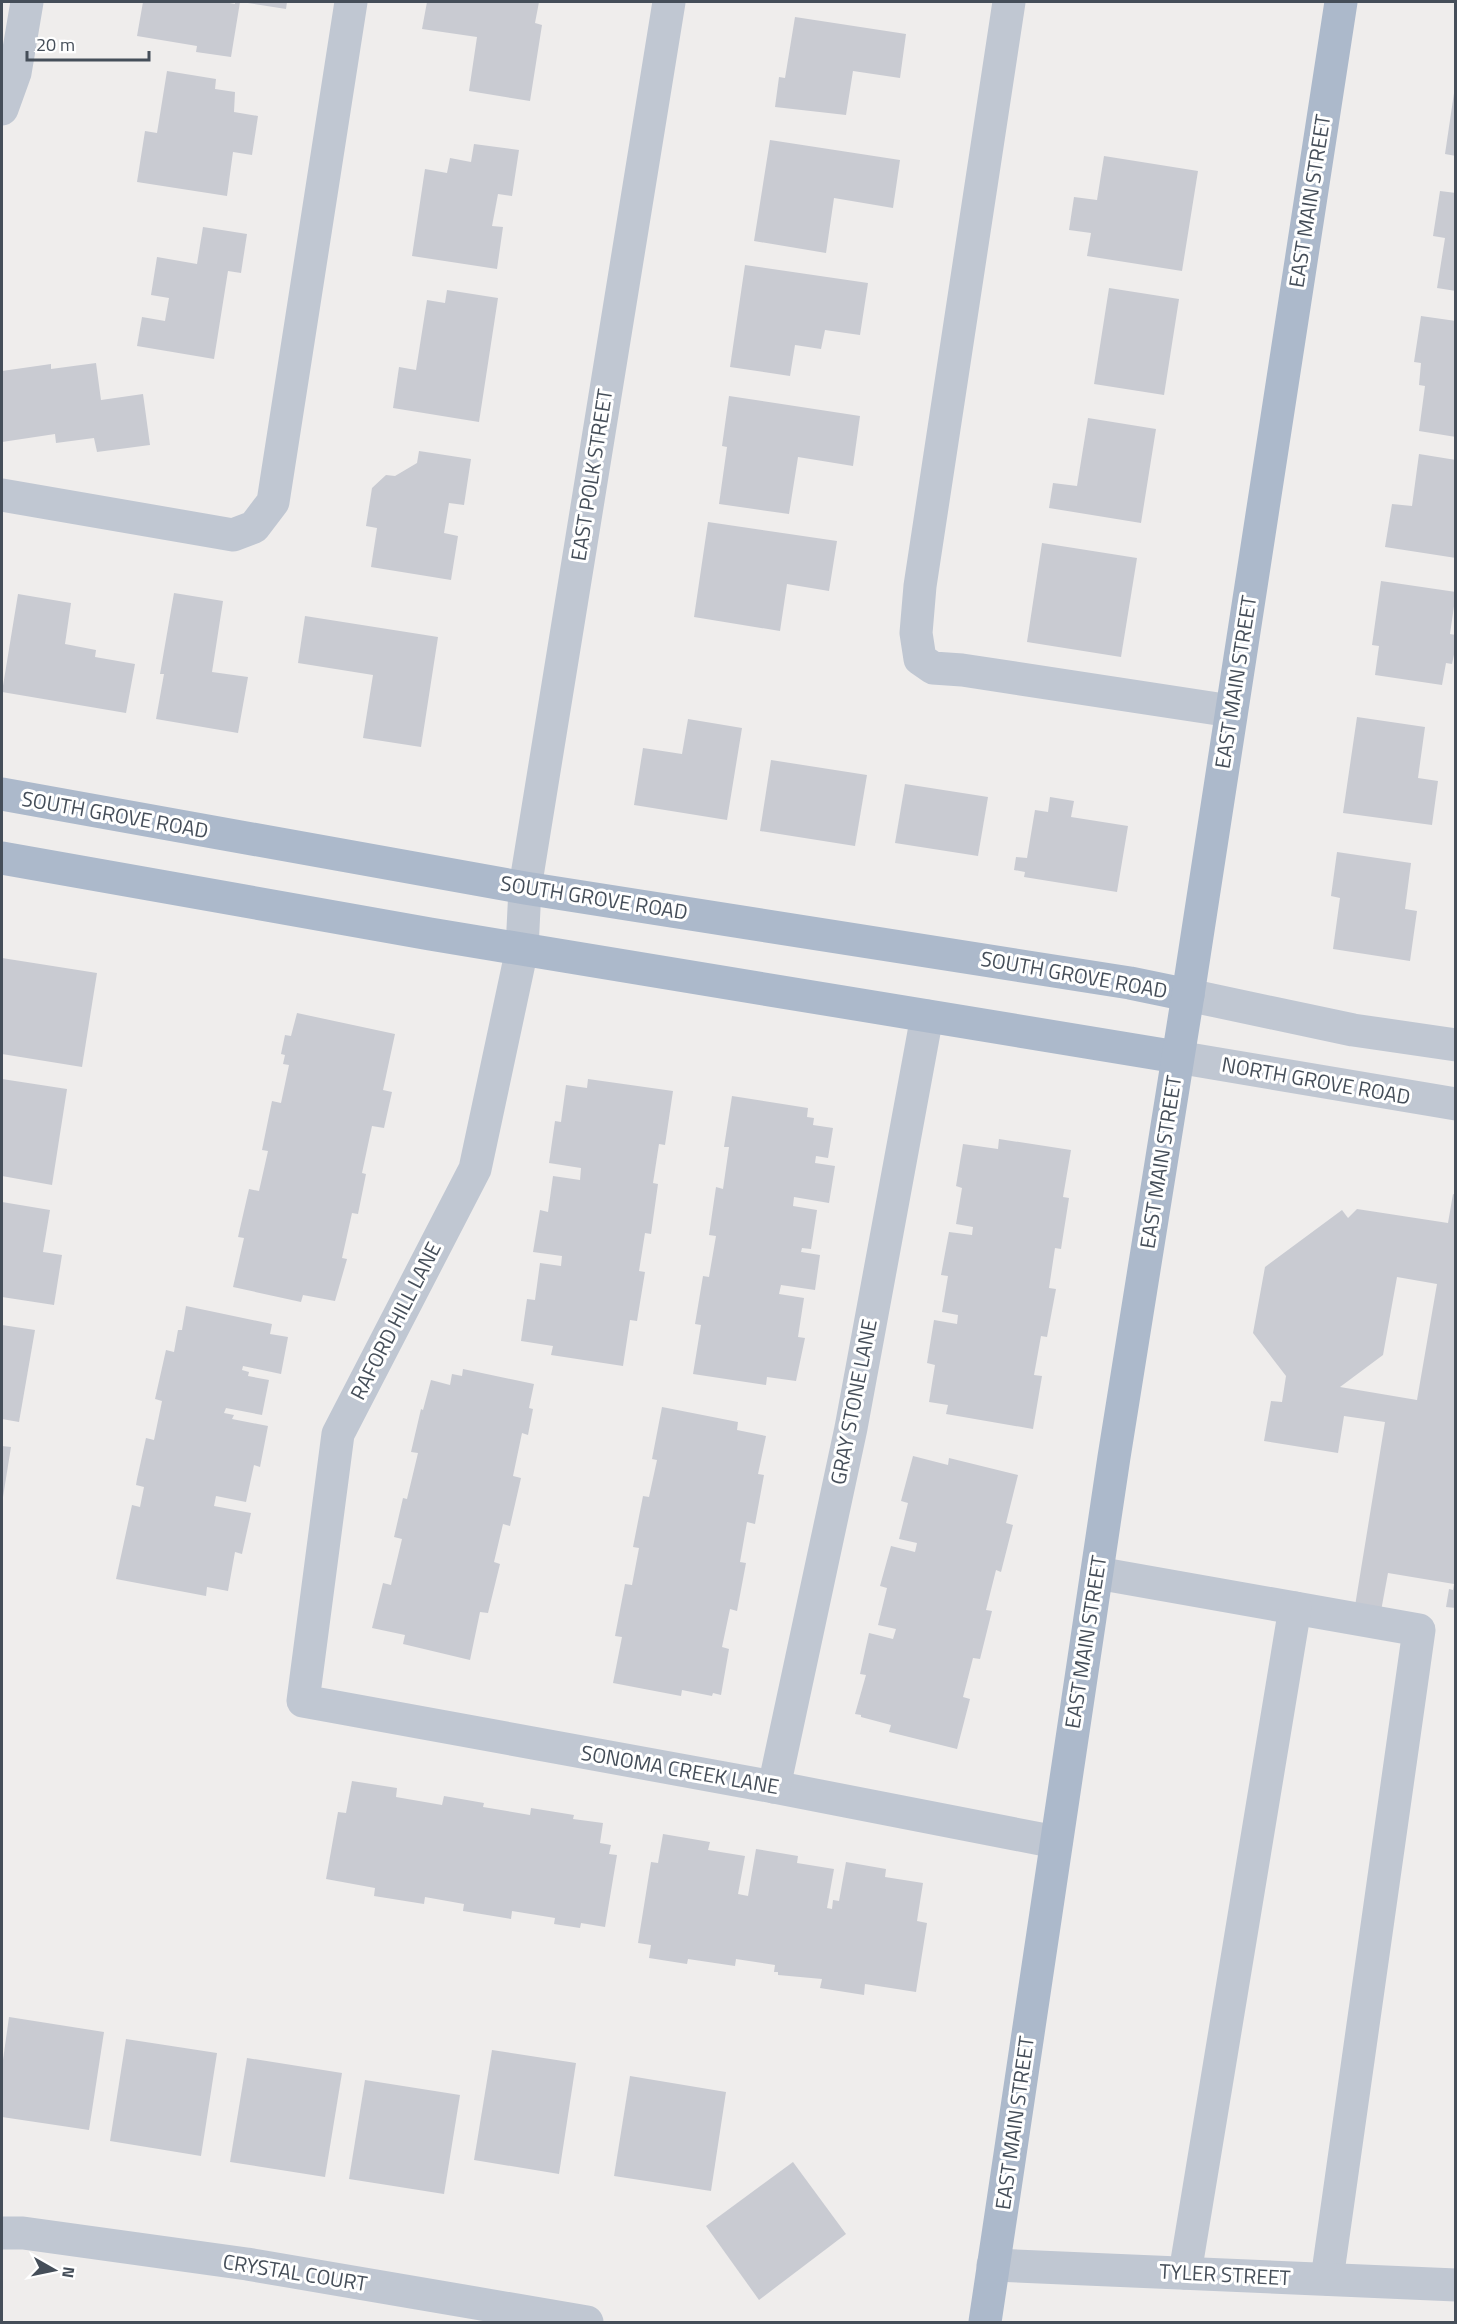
<svg xmlns="http://www.w3.org/2000/svg" width="1457" height="2324" font-family="'Titillium Web',sans-serif">
	<style>
		.building { fill: #c9cbd2; fill-rule: evenodd }
		.lines { fill: none; stroke-linecap: round; stroke-linejoin: round }
		.minor { stroke: #c0c7d2; stroke-width: 33 }
		.major { stroke: #acb9cb; stroke-width: 33 }
		.labels { text-anchor: middle; stroke-width: 6; stroke-linejoin: round; paint-order: stroke }
		.street-label { font-size: 21px; fill: #454e59; stroke: #fff }
	</style>
	<rect width="100%" height="100%" fill="#efedec"/>
	<!-- building -->
	<g class="building">
		<polygon points="143,2 224,2 235,4 235,2 240,2 231,57 196,52 197,46 137,36"/>
		<polygon points="241,2 287,2 286,9"/>
		<polygon points="427,2 539,2 535,23 542,25 530,101 469,91 477,37 422,29"/>
		<polygon points="795,17 906,34 900,78 853,71 846,115 775,107 779,77 785,78"/>
		<polygon points="167,71 216,79 215,89 235,92 234,112 258,116 252,155 233,152 227,196 137,182 145,131 157,133"/>
		<polygon points="1454,93 1456,93 1456,156 1445,154"/>
		<polygon points="770,140 900,160 893,208 834,198 826,253 754,241"/>
		<polygon points="474,144 519,150 512,196 498,194 492,226 503,227 497,269 412,256 425,169 447,173 450,158 471,162"/>
		<polygon points="1104,156 1198,171 1182,271 1087,256 1091,233 1069,230 1074,197 1097,200"/>
		<polygon points="1440,191 1456,193 1456,291 1437,288 1445,238 1433,236"/>
		<polygon points="203,227 247,234 241,273 228,271 214,359 137,346 142,317 165,321 169,298 151,295 157,257 197,264"/>
		<polygon points="745,265 868,283 860,335 825,330 821,349 795,345 790,376 730,367"/>
		<polygon points="1109,288 1179,299 1164,395 1094,384"/>
		<polygon points="447,290 498,298 479,422 393,408 399,367 416,370 427,300 445,303"/>
		<polygon points="1421,316 1456,321 1456,437 1419,431 1425,386 1419,385 1421,363 1414,362"/>
		<polygon points="96,363 101,400 143,394 150,445 97,452 94,438 56,443 55,434 2,442 2,371 51,364 51,369"/>
		<polygon points="729,396 860,416 853,466 798,457 789,514 719,504 727,447 722,446"/>
		<polygon points="1088,418 1156,429 1141,523 1049,508 1053,483 1077,486"/>
		<polygon points="419,451 471,459 464,505 449,503 444,533 458,536 451,580 371,567 377,528 366,526 372,488 386,475 395,476 417,463"/>
		<polygon points="1419,454 1456,460 1456,558 1385,547 1392,504 1412,506"/>
		<polygon points="708,522 837,541 829,591 787,584 780,631 694,617"/>
		<polygon points="1042,543 1137,558 1121,657 1027,642"/>
		<polygon points="1381,581 1456,592 1450,634 1456,635 1456,645 1452,664 1446,663 1442,685 1375,675 1379,646 1372,645"/>
		<polygon points="174,593 223,601 212,672 248,677 238,733 156,719 164,674 160,674"/>
		<polygon points="18,594 71,603 65,644 96,650 95,657 135,664 126,713 2,692"/>
		<polygon points="305,616 438,637 421,747 363,738 373,675 298,663"/>
		<polygon points="1357,717 1425,727 1418,778 1438,781 1432,825 1343,813"/>
		<polygon points="688,719 742,728 727,820 634,805 643,748 682,754"/>
		<polygon points="771,760 867,775 855,846 760,831"/>
		<polygon points="905,784 988,797 978,856 895,843"/>
		<polygon points="1050,797 1074,801 1071,817 1128,826 1117,892 1024,877 1025,872 1014,870 1016,857 1027,858 1035,810 1048,812"/>
		<polygon points="1337,852 1411,863 1405,909 1417,911 1410,961 1333,949 1340,898 1331,896"/>
		<polygon points="2,958 97,973 82,1067 2,1054"/>
		<polygon points="297,1013 395,1034 383,1090 392,1092 384,1128 372,1126 362,1173 366,1174 358,1214 352,1213 342,1258 347,1259 335,1301 303,1295 301,1302 233,1287 244,1238 238,1237 249,1189 259,1191 268,1151 262,1150 272,1101 281,1103 289,1065 283,1064 285,1055 281,1054 285,1035 291,1036"/>
		<polygon points="2,1079 67,1089 52,1185 2,1176"/>
		<polygon points="588,1079 673,1091 665,1145 659,1144 653,1183 658,1184 651,1234 645,1233 639,1271 645,1272 637,1321 630,1320 623,1366 551,1355 553,1346 521,1341 527,1299 535,1300 540,1263 561,1266 562,1256 533,1252 540,1210 548,1212 553,1176 580,1180 581,1168 549,1163 555,1121 561,1122 566,1085 587,1088"/>
		<polygon points="732,1096 808,1108 807,1117 814,1118 813,1125 833,1128 828,1158 816,1156 815,1163 835,1166 829,1203 794,1197 793,1206 817,1210 811,1249 802,1248 801,1252 820,1255 815,1290 781,1285 779,1294 804,1298 798,1337 805,1338 796,1381 767,1377 766,1385 693,1374 701,1325 695,1324 703,1276 709,1277 716,1236 709,1235 716,1187 723,1189 729,1147 724,1147"/>
		<polygon points="999,1139 1071,1150 1063,1197 1069,1198 1061,1249 1055,1248 1049,1288 1056,1289 1047,1337 1041,1336 1034,1375 1042,1376 1033,1429 946,1414 948,1405 929,1402 935,1365 927,1363 934,1320 957,1324 958,1315 942,1312 948,1276 941,1275 949,1232 972,1235 973,1227 956,1224 962,1188 956,1186 963,1144 998,1149"/>
		<path d="M1453 1194 1456 1195V1608L1446 1607 1449 1589 1453 1590 1454 1584 1388 1573 1381 1611 1355 1606 1385 1422 1344 1416 1338 1453 1264 1441 1271 1401 1282 1402 1286 1376 1253 1333 1265 1267 1342 1210 1348 1218 1357 1209 1448 1223ZM1397 1277 1437 1284 1417 1400 1340 1387 1383 1355Z"/>
		<polygon points="2,1202 50,1210 43,1252 62,1255 54,1305 2,1297"/>
		<polygon points="186,1306 272,1324 270,1334 288,1337 281,1374 243,1366 242,1370 249,1372 248,1376 269,1380 262,1415 226,1408 224,1413 234,1415 232,1419 268,1426 260,1467 254,1465 246,1502 216,1496 214,1506 251,1513 242,1554 235,1552 228,1591 207,1587 206,1596 116,1579 132,1505 140,1507 144,1487 136,1485 137,1479 146,1438 154,1440 162,1401 155,1399 166,1350 174,1352 178,1330 182,1330"/>
		<polygon points="2,1325 35,1330 19,1422 2,1419"/>
		<polygon points="463,1369 534,1384 529,1408 533,1409 528,1435 522,1433 513,1476 521,1478 510,1526 503,1524 494,1562 500,1564 488,1613 480,1612 470,1660 403,1644 405,1635 372,1628 383,1583 391,1585 402,1539 394,1537 403,1498 407,1499 418,1453 411,1452 421,1409 423,1410 431,1380 450,1385 452,1374 462,1376"/>
		<polygon points="662,1407 738,1422 737,1430 766,1436 758,1474 764,1475 755,1524 747,1522 740,1562 746,1563 737,1611 730,1609 722,1647 729,1649 721,1695 713,1693 712,1696 682,1690 681,1696 613,1683 622,1637 615,1636 625,1584 632,1585 639,1548 633,1547 643,1496 649,1497 657,1460 652,1459"/>
		<polygon points="2,1446 11,1447 3,1497 2,1497"/>
		<polygon points="913,1456 948,1465 949,1458 1018,1475 1006,1523 1013,1525 1001,1572 996,1570 986,1610 992,1611 980,1659 973,1658 963,1697 970,1699 957,1749 889,1732 891,1725 861,1717 861,1715 855,1714 866,1675 860,1674 869,1633 893,1639 896,1629 878,1625 887,1588 880,1586 891,1546 915,1552 917,1543 899,1539 908,1503 901,1501"/>
		<polygon points="352,1781 397,1788 396,1797 442,1805 444,1796 484,1803 483,1807 530,1815 531,1808 574,1815 573,1819 603,1823 600,1843 611,1845 609,1854 617,1855 605,1927 581,1923 580,1928 554,1924 555,1918 512,1911 511,1919 463,1911 464,1904 425,1897 424,1904 374,1896 375,1888 326,1879 338,1812 346,1813"/>
		<polygon points="663,1834 710,1842 708,1850 745,1856 738,1894 748,1896 756,1849 798,1856 797,1863 834,1869 827,1908 832,1909 833,1900 839,1901 846,1862 886,1869 885,1877 923,1883 917,1921 927,1923 916,1992 865,1984 864,1995 820,1988 822,1979 778,1975 778,1972 774,1972 775,1965 736,1959 735,1966 688,1959 687,1964 649,1958 651,1945 638,1943 651,1862 658,1863"/>
		<polygon points="9,2017 104,2032 89,2130 2,2117 2,2067"/>
		<polygon points="126,2039 217,2053 201,2156 110,2141"/>
		<polygon points="492,2050 576,2063 559,2174 474,2160"/>
		<polygon points="247,2058 342,2073 325,2177 230,2162"/>
		<polygon points="630,2076 726,2092 711,2191 614,2176"/>
		<polygon points="365,2080 460,2095 444,2194 349,2179"/>
		<polygon points="793,2162 846,2234 759,2300 706,2226"/>
	</g>
	<g class="lines">
		<!-- minor -->
		<g class="minor">
			<polyline points="669,2 525,888 522,949 475,1169 338,1434 303,1701 774,1787 1056,1842"/>
			<polyline points="1009,2 920,586 916,633 920,659 933,668 962,670 1231,711"/>
			<polyline points="2,109 15,73 27,2"/>
			<polyline points="2,495 233,535 254,527 273,502 351,2"/>
			<polyline points="1188,995 1353,1030 1456,1045"/>
			<polyline points="1177,1057 1456,1104"/>
			<polyline points="1097,1573 1419,1630 1327,2279"/>
			<polyline points="774,1787 851,1428 927,1016"/>
			<polyline points="2,2233 23,2233 247,2264 587,2322"/>
			<polyline points="993,2265 1456,2285"/>
			<polyline points="1185,2273 1295,1608"/>
		</g>
		<!-- major -->
		<g class="major">
			<polyline points="2,794 525,888 1130,983 1188,995"/>
			<polyline points="2,858 430,934 1177,1057"/>
			<polyline points="985,2322 1114,1457 1188,995 1341,2"/>
		</g>
	</g>
	<g class="labels">
		<!-- street labels -->
		<g class="street-label">
			<text transform="translate(1310 201) rotate(-81)" y="7">EAST MAIN STREET</text>
			<text transform="translate(592 475) rotate(-81)" y="7">EAST POLK STREET</text>
			<text transform="translate(1236 682) rotate(-81)" y="7">EAST MAIN STREET</text>
			<text transform="translate(115 815) rotate(10)" y="7">SOUTH GROVE ROAD</text>
			<text transform="translate(594 898) rotate(9)" y="7">SOUTH GROVE ROAD</text>
			<text transform="translate(1074 975) rotate(10)" y="7">SOUTH GROVE ROAD</text>
			<text transform="translate(1316 1081) rotate(10)" y="7">NORTH GROVE ROAD</text>
			<text transform="translate(1161 1162) rotate(-81)" y="7">EAST MAIN STREET</text>
			<text transform="translate(396 1321) rotate(-63)" y="7">RAFORD HILL LANE</text>
			<text transform="translate(854 1402) rotate(-79)" y="7">GRAY STONE LANE</text>
			<text transform="translate(1086 1642) rotate(-81)" y="7">EAST MAIN STREET</text>
			<text transform="translate(680 1770) rotate(10)" y="7">SONOMA CREEK LANE</text>
			<text transform="translate(1015 2123) rotate(-82)" y="7">EAST MAIN STREET</text>
			<text transform="translate(295 2273) rotate(9)" y="7">CRYSTAL COURT</text>
			<text transform="translate(1225 2275) rotate(3)" y="7">TYLER STREET</text>
		</g>
	</g>
	<!-- border -->
	<rect width="1457" height="2324" fill="none" stroke="#454e59" stroke-width="6"/>
	<!-- north arrow -->
	<g transform="translate(54 2270) rotate(99)" stroke="#ffffff" stroke-width="4.5" paint-order="stroke">
	<path d="M0-4.5L10 22L0 15L-10 22Z" fill="#454e59"/>
	<text y="-9" font-size="16" font-weight="bold" text-anchor="middle" fill="#454e59">N</text>
	</g>
	<!-- scale -->
	<path d="M27 51v9h122v-9" fill="none" stroke="#454e59" stroke-width="3"/>
	<text x="36" y="51" font-size="18" fill="#454e59" stroke="#ffffff" stroke-width="4.5" paint-order="stroke">20 m</text>
</svg>
